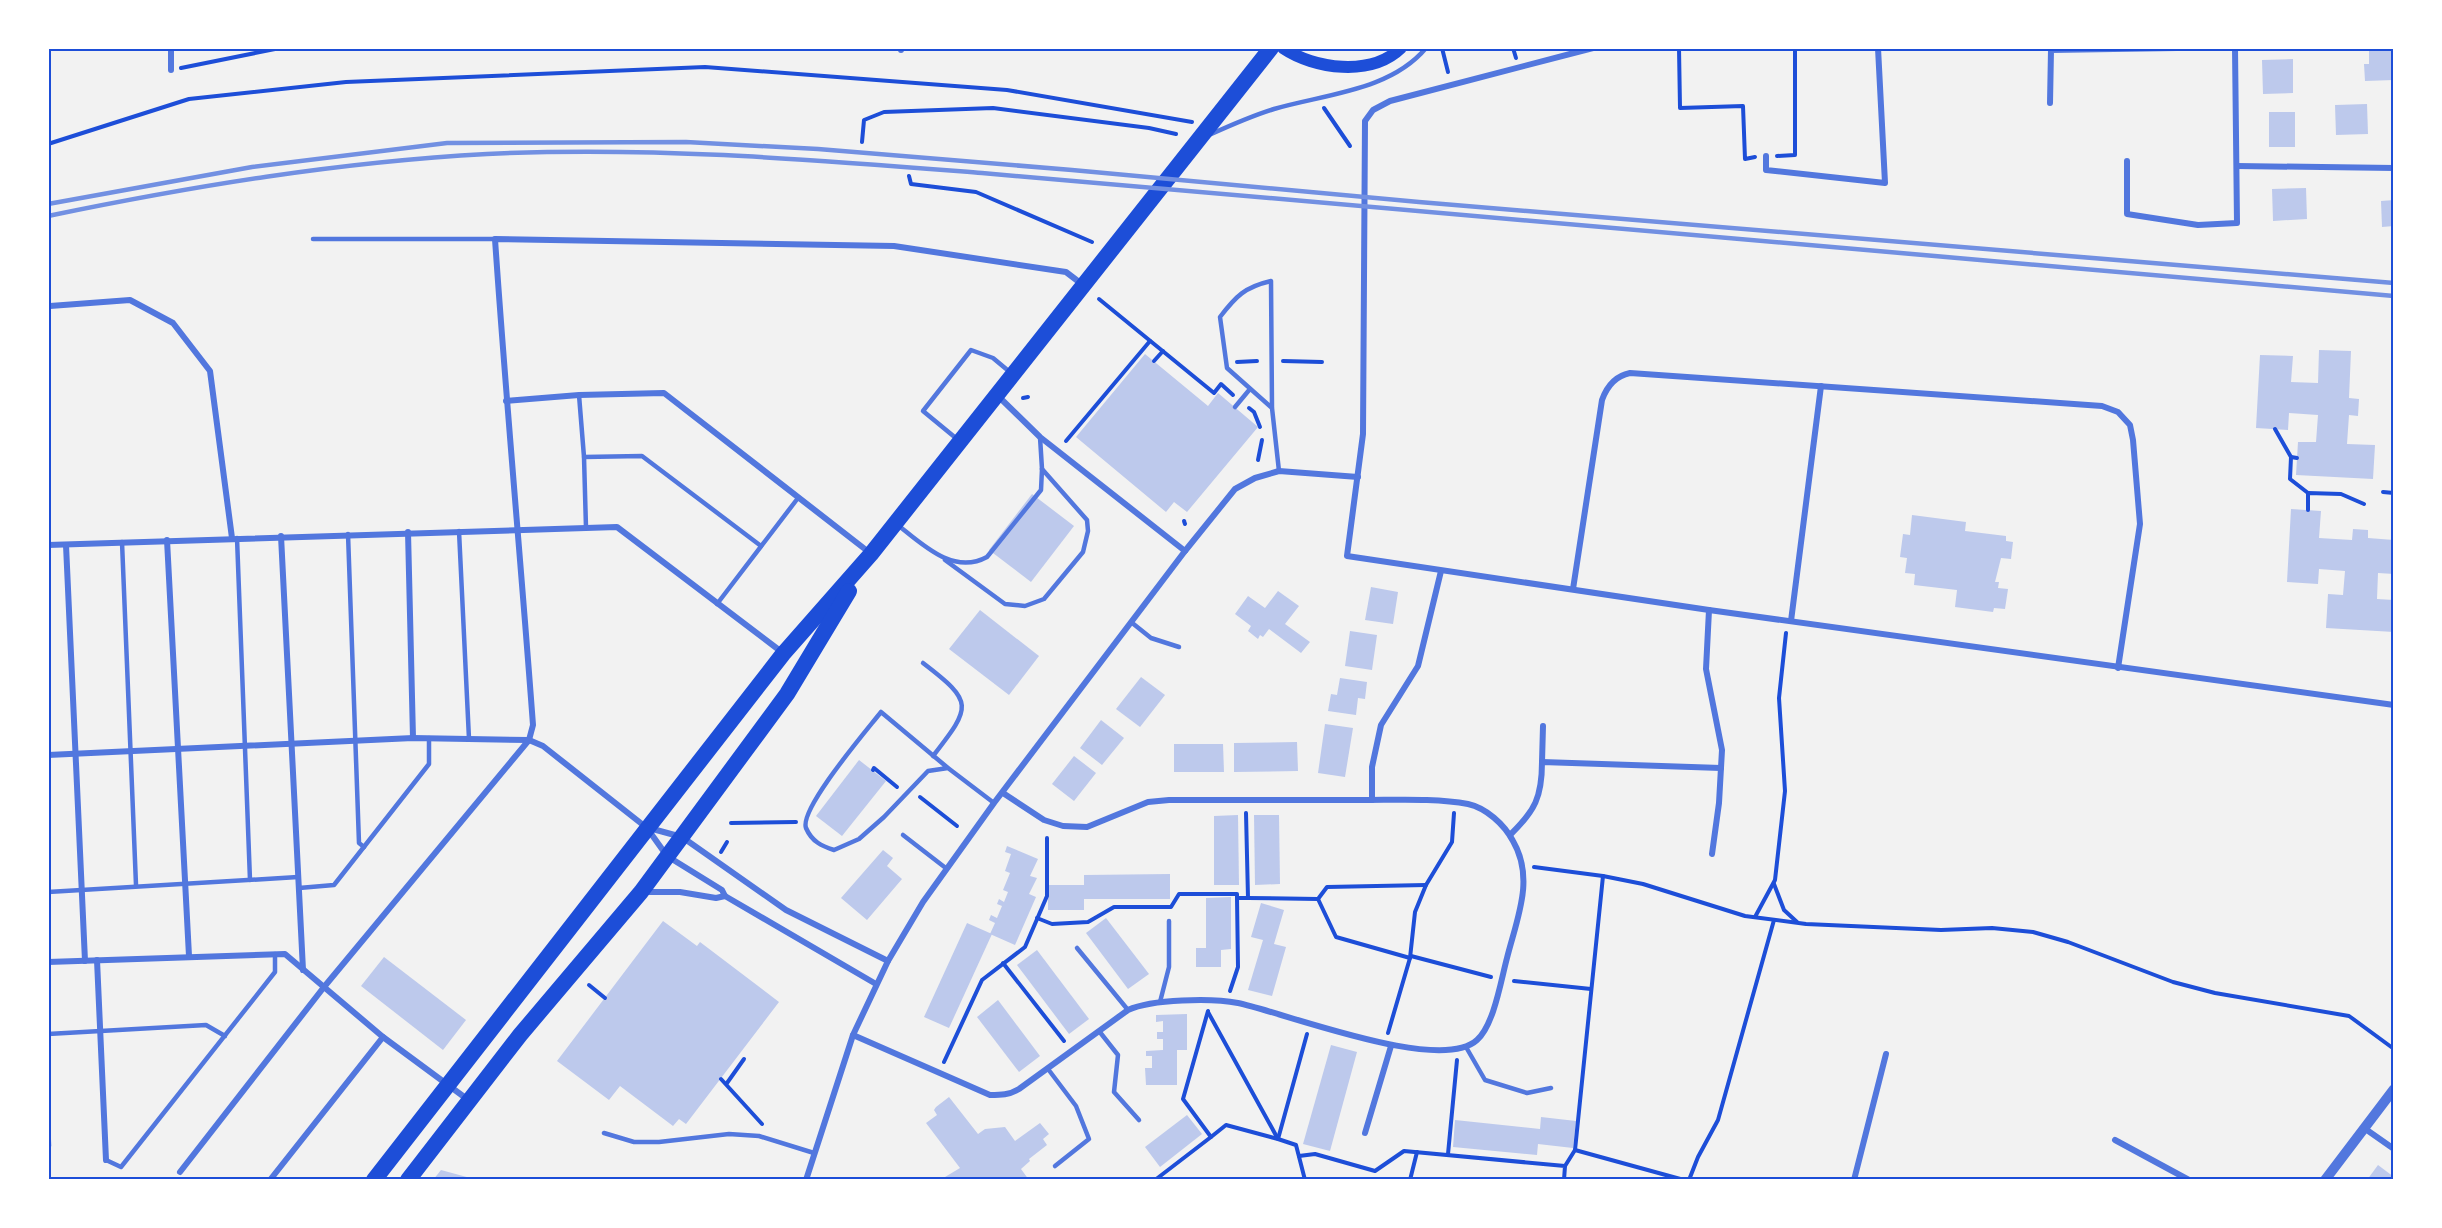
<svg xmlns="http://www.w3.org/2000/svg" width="2442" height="1228" font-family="'Archivo Narrow',sans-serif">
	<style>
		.building { fill: #bdc9ec }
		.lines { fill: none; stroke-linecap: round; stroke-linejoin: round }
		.path { stroke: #1d4ed8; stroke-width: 4 }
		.service { stroke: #5277de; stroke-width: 4.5 }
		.minor { stroke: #5277de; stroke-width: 6 }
		.tertiary { stroke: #5277de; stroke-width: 10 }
		.secondary { stroke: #1d4ed8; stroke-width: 12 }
		.trunk { stroke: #1d4ed8; stroke-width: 16 }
		.rail { stroke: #7290e2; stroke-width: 4.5 }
		.neatline { fill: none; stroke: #1d4ed8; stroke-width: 2 }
	</style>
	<rect width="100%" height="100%" fill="#f2f2f2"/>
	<!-- building -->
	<g class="building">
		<polygon points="2369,48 2394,48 2394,80 2365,81 2364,64 2369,64"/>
		<polygon points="2293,59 2293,93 2263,94 2262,60"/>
		<polygon points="2367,104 2368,134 2336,135 2335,105"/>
		<rect x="2269" y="112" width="26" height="35"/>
		<polygon points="2306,188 2307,219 2273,221 2272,189"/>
		<polygon points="2394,200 2394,226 2382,227 2381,201"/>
		<polygon points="2319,350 2351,351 2349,398 2359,399 2358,416 2349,415 2347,444 2375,445 2373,479 2296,475 2298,442 2316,442 2318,415 2289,413 2288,430 2256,428 2260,355 2293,356 2291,382 2318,383"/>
		<polygon points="1145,354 1208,406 1218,393 1258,427 1187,512 1174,502 1166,512 1076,437"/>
		<polygon points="1032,494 1074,526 1031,582 989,550"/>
		<polygon points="2291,509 2321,511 2319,538 2352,540 2353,529 2368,530 2368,538 2394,540 2394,574 2378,573 2377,599 2394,600 2394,632 2326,628 2328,594 2343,595 2345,571 2319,569 2318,584 2287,582"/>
		<polygon points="1912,515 1966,522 1965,531 2006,536 2006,541 2013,542 2011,559 2001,558 1995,582 1999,582 1998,588 2008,589 2005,609 1994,608 1993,612 1955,607 1957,590 1914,585 1915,574 1905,573 1907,558 1900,557 1903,534 1910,535"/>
		<polygon points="1371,587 1398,592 1393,624 1365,620"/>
		<polygon points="1278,591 1299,606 1285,624 1310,642 1301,653 1269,629 1263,637 1260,635 1258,639 1248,631 1251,626 1235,614 1248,596 1265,608"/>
		<polygon points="980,610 1039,656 1009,695 949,649"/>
		<polygon points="1350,631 1377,635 1372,670 1345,666"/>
		<polygon points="1141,677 1165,695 1140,727 1116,709"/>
		<polygon points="1340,678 1367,682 1365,699 1358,698 1356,715 1328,711 1331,694 1337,695"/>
		<polygon points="1101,720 1124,738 1102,765 1080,748"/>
		<polygon points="1325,724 1353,728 1345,777 1318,773"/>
		<polygon points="1297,742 1298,771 1234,772 1234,743"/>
		<polygon points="1174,744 1223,744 1224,772 1174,772"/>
		<polygon points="1074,756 1096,773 1074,801 1052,784"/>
		<polygon points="859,760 886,781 842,836 816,816"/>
		<polygon points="1238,815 1239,885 1214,885 1214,816"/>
		<polygon points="1254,815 1279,815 1280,884 1255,885"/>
		<polygon points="1007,846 1038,859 1030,876 1037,878 1029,894 1036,897 1015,945 990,934 995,923 989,920 991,915 997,918 1002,906 997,904 999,899 1004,902 1008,892 1003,890 1010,873 1005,871 1011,854 1005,852"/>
		<polygon points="883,850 893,858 887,866 902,879 867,920 841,898"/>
		<polygon points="1170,874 1170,899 1084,899 1084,910 1048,910 1048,885 1084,885 1084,875"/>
		<polygon points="1231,897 1231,949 1221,950 1221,967 1196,967 1196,948 1206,948 1206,898"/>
		<polygon points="1261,903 1284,910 1274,944 1286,947 1272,996 1248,990 1263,940 1251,937"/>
		<polygon points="1106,918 1149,974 1128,989 1086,933"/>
		<polygon points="663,921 697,946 700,942 779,1002 686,1124 679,1119 673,1126 620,1086 609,1100 557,1061"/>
		<polygon points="967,923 992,934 949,1028 924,1017"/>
		<polygon points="1037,950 1089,1019 1069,1034 1017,965"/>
		<polygon points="384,957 466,1020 443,1050 361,986"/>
		<polygon points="998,1000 1040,1056 1019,1072 977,1017"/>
		<polygon points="1187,1014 1187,1050 1177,1050 1177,1085 1146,1085 1145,1068 1152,1068 1152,1056 1146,1056 1146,1051 1163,1050 1163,1039 1157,1039 1157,1032 1163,1032 1163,1021 1156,1022 1156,1015"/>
		<polygon points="1331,1045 1357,1052 1330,1151 1303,1144"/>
		<polygon points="949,1097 978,1134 985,1129 1005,1127 1015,1141 1040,1123 1049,1134 1043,1139 1047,1145 1029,1159 1030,1161 1021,1169 1029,1180 940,1180 960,1168 926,1123 937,1115 934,1110 936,1107"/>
		<polygon points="1187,1115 1202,1134 1160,1167 1145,1147"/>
		<polygon points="1541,1117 1576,1121 1573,1148 1538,1144 1537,1155 1453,1147 1455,1120 1540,1129"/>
		<polygon points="2378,1165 2394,1177 2394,1180 2367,1180"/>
		<polygon points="441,1170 474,1179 474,1180 433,1180"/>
	</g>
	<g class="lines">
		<!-- path -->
		<g class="path">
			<polyline points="1442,48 1448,72"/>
			<polyline points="1513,48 1516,58"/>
			<polyline points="1679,48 1680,108 1743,106 1745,159 1755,157"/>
			<polyline points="181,68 280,48"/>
			<polyline points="1324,108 1350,146"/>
			<polyline points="862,142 864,120 884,112 993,108 1149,128 1176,134"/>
			<polyline points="48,144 189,99 346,82 705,67 1007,90 1192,122"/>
			<polyline points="1777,156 1795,155 1795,48"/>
			<polyline points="909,176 911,184 976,192 1092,242"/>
			<polyline points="1099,299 1214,393 1221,384 1233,395"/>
			<polyline points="1154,361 1163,351"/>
			<polyline points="1283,361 1322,362"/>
			<polyline points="1237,362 1257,361"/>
			<polyline points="1023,398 1028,397"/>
			<polyline points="1249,408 1254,412 1260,427"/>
			<polyline points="2275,429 2291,457 2290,479 2308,493"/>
			<polyline points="1066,441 1150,341"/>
			<polyline points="2291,457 2297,458"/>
			<polyline points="1258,460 1262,440"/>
			<polyline points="2383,492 2394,493"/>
			<polyline points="2308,510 2308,493 2341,494 2364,504"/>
			<polyline points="1184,521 1185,524"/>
			<polyline points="873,770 874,768 897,787"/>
			<polyline points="920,797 957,826"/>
			<polyline points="731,823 796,822"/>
			<polyline points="721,852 727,842"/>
			<polyline points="1534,867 1603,876 1643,884 1745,916 1806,924 1941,930 1992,928 2033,932 2068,942 2173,982 2215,993 2349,1016 2394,1049"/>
			<polyline points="1774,884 1784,910 1797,922"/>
			<polyline points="1248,898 1318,899 1327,887 1426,885"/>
			<polyline points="1318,899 1336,937 1410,958"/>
			<polyline points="1755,917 1775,880 1785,791 1779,698 1786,633"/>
			<polyline points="1037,918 1052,924 1088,922 1114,907 1171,907 1179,894 1237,894 1237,898"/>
			<polyline points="1411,956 1491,977"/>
			<polyline points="1003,963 1064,1041"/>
			<polyline points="1514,981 1591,989"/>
			<polyline points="589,985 605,998"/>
			<polyline points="1230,991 1238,967 1237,898 1248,898 1246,813"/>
			<polyline points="1208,1012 1278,1139 1296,1145 1305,1180"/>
			<polyline points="1388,1033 1410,958 1415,912 1426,885 1452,842 1454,813"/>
			<polyline points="944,1062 982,980 1025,947 1047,896 1047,838"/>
			<polyline points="721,1079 762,1124"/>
			<polyline points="727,1083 744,1059"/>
			<polyline points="1211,1137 1226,1125 1278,1139 1307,1034"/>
			<polyline points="1575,1150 1684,1180"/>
			<polyline points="1448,1154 1457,1060"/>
			<polyline points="1299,1156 1315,1154 1375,1171 1404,1151 1565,1166 1564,1180"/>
			<polyline points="1565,1166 1575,1150 1603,876"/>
			<polyline points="1155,1180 1211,1137 1183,1099 1208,1011"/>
			<polyline points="1410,1180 1417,1152"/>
			<polyline points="1689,1180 1698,1157 1718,1120 1774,920"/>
		</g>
		<!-- service -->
		<g class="service">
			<path d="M1209 135C1231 125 1251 116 1274 109 1325 94 1390 91 1426 48"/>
			<polyline points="313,239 495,239"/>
			<polyline points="579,395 584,457 586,528"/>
			<polyline points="1235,407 1250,389"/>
			<path d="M1272 408 1227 368 1220 317C1236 296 1245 287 1271 281L1272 408 1279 471"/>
			<polyline points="957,439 923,411 971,350 993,358 1011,373"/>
			<polyline points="584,457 642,456 761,546"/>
			<path d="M899 526C924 546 954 575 987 557L1041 490 1042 469 1040 437"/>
			<polyline points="459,531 469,739"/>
			<polyline points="348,534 359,843 364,847"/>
			<polyline points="237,538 250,880"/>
			<polyline points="122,542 136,885"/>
			<polyline points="945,560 1005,604 1025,606 1044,599 1083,552 1088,531 1087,520 1042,469"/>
			<polyline points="717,604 798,498"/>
			<polyline points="1131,622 1151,638 1179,647"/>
			<path d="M923 663C974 702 972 706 933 756"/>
			<path d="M948 768 928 771 884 817 859 839 834 850C822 846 812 842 806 828 799 809 867 730 881 712L948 768 994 803"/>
			<polyline points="903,835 947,869"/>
			<polyline points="299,888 334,885 429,764 429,738"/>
			<polyline points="48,892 298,877"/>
			<polyline points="1077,948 1128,1010"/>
			<polyline points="1160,1002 1169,967 1169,921"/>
			<polyline points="1099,1031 1118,1055 1114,1092 1139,1120"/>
			<polyline points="48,1034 206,1025 225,1036"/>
			<polyline points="1466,1047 1485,1080 1527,1093 1551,1088"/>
			<polyline points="1048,1069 1076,1106 1089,1139 1055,1166"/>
			<polyline points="48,1118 49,1146"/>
			<polyline points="604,1133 634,1142 659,1142 729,1134 759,1136 814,1153"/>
			<polyline points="106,1160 121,1167 275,972 275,954"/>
		</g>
		<!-- minor -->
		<g class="minor">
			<polyline points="171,48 171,70"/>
			<polyline points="1593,48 1390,101 1373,110 1365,121 1363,434 1347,556 1709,610 2394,705"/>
			<polyline points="901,50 901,48"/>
			<polyline points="2050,103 2051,50 2177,48"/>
			<polyline points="1766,156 1766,170 1885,183 1878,48"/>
			<polyline points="2127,161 2127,214 2198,225 2237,223 2235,48"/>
			<polyline points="2237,166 2394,168"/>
			<polyline points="50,306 130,300 173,323 210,371 232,538"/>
			<polyline points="997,395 1040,437 1185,551"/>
			<polyline points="506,401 579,395 664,393 870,553"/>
			<polyline points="408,532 413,738"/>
			<polyline points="281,536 303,970"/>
			<polyline points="167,540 189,956"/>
			<polyline points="48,545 617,527 783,653"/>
			<polyline points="66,545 85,961"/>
			<path d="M1573 589 1602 400C1607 386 1615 376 1630 373L2102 406 2118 412 2130 425 2133 440 2140 524 2118 668"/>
			<polyline points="1709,610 1706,669 1722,750 1719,803 1712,854"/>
			<polyline points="1791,621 1821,386"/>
			<polyline points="48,755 413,738 529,740 543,746 647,828 667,856 722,890 725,896 876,984"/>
			<polyline points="1542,762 1543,726"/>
			<polyline points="1372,800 1372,767 1381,725 1418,666 1441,571"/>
			<polyline points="649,828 682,837 786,910 888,961"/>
			<path d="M1510 835C1535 811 1542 797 1542 762L1721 768"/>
			<polyline points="645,892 680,892 716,898 725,896"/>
			<polyline points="97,960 106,1160"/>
			<polyline points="48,962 285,954 383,1037 467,1099"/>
			<path d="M853 1035 990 1095C1001 1095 1009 1095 1019 1089L1128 1010C1152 999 1212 998 1238 1003 1286 1013 1440 1074 1477 1040 1494 1025 1501 980 1507 958 1517 918 1535 879 1513 841 1504 824 1486 808 1468 804 1437 798 1396 800 1365 800 1300 800 1234 800 1169 800L1148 802 1087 827 1063 826 1044 820 1003 793"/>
			<polyline points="2364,1128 2394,1149"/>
			<polyline points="1365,1133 1391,1046"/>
			<polyline points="2115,1140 2189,1180"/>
			<path d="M180 1172 324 987 529 740 533 725C521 563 506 401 495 239L894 246 1066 272 1083 285"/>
			<polyline points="270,1180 383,1037"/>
			<polyline points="806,1180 853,1035 888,961 923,902 994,803 1185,551 1235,489 1255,478 1279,471 1358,477"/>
			<polyline points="1854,1180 1886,1054"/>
		</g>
		<!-- tertiary -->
		<polyline class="tertiary" points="2325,1180 2394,1089"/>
		<!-- secondary -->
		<path class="secondary" d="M1283 48C1314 69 1371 77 1401 48"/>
		<!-- trunk -->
		<g class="trunk">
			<polyline points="374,1180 783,654 871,554 1271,48"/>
			<polyline points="408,1180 520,1035 641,892 787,694 849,591"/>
		</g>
		<!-- rail -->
		<g class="rail">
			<polyline points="48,204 252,167 447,143 686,142 818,149 1072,170 1419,202 2394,283"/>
			<path d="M48 216C193 186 339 162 487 154 652 146 817 160 982 173L2394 296"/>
		</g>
	</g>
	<!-- border -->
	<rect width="2442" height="1228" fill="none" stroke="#ffffff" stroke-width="99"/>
	<rect x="50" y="50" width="2342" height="1128" class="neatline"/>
</svg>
